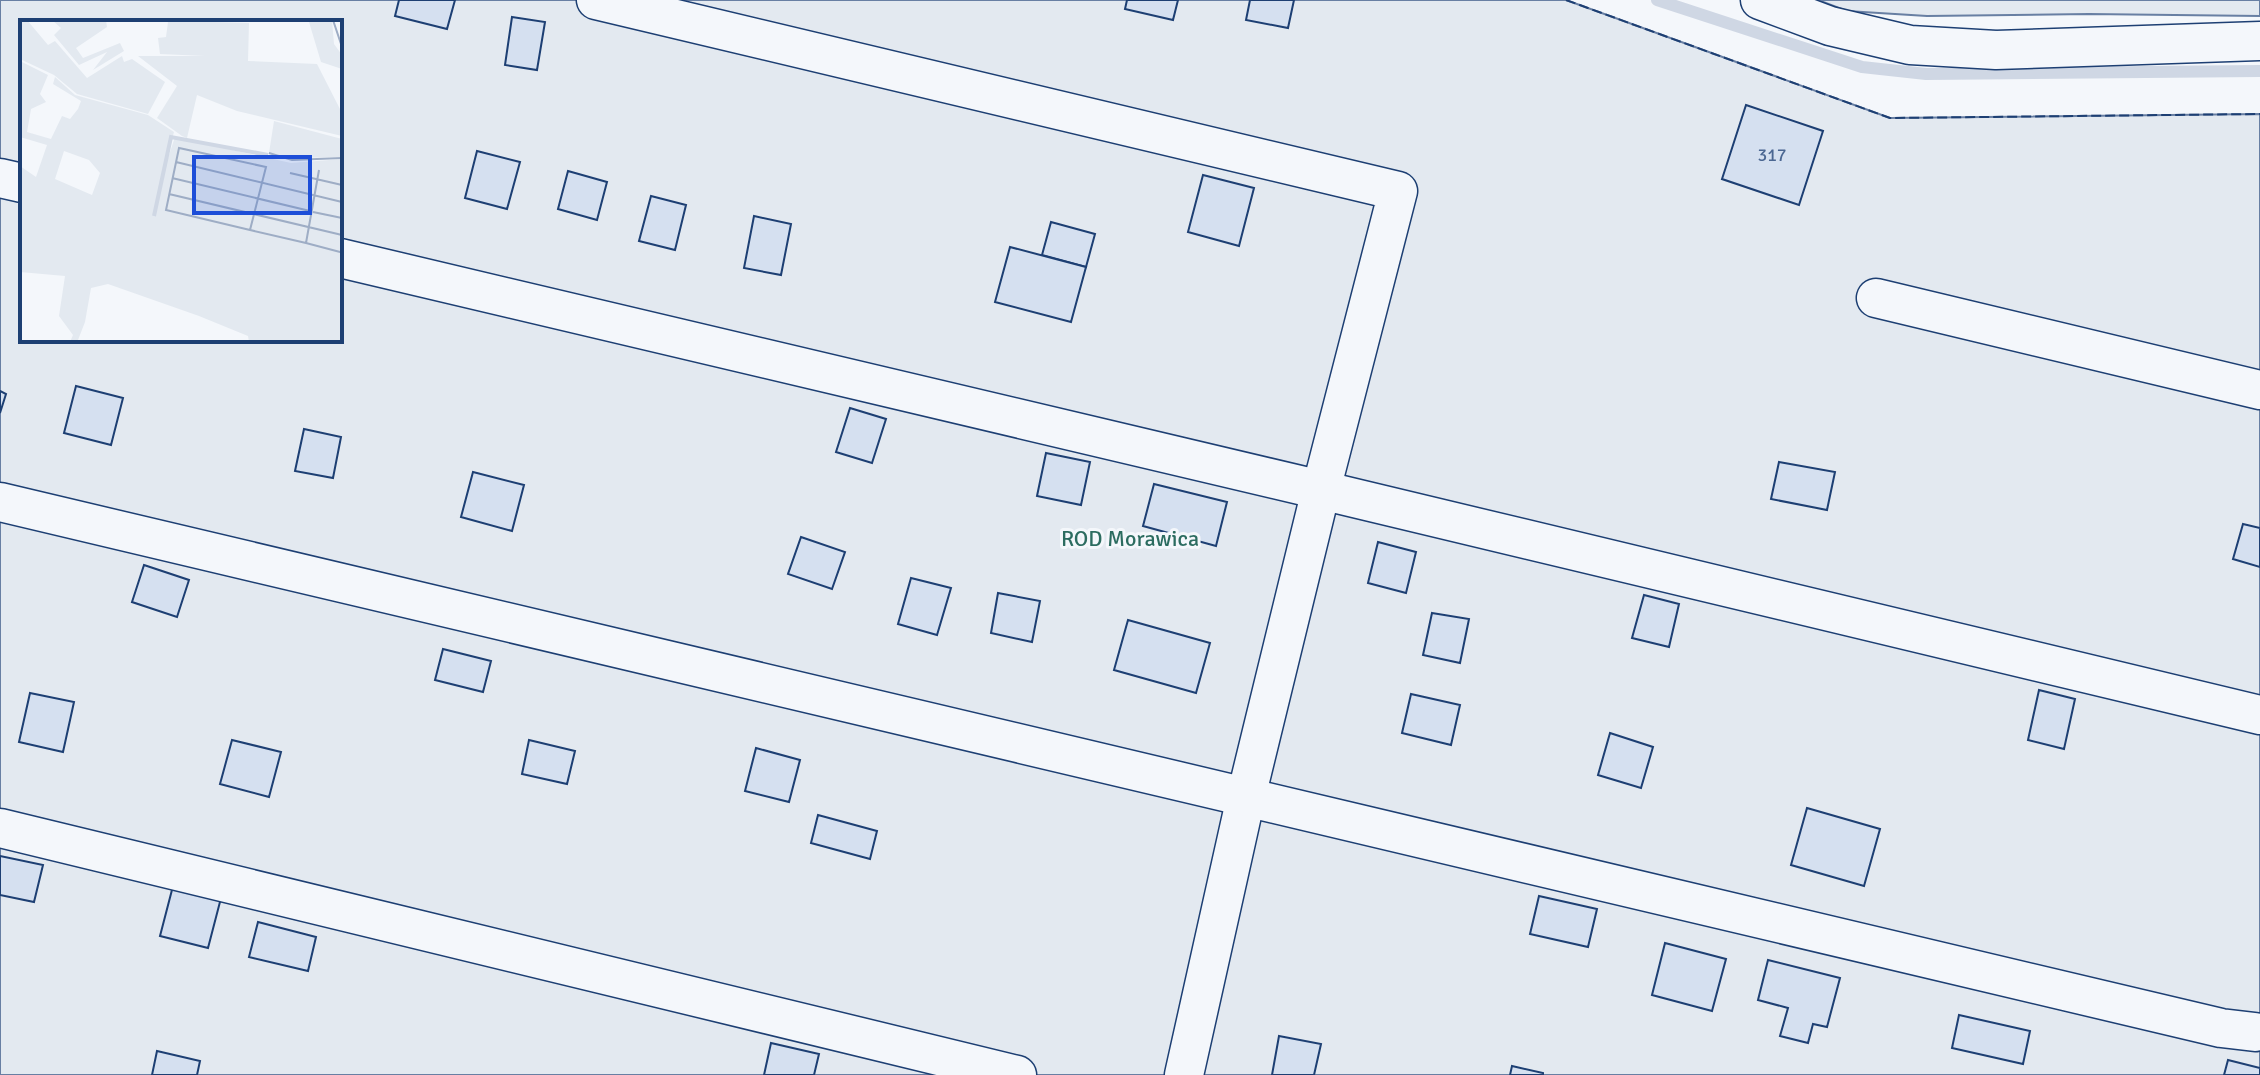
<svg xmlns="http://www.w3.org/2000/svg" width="2260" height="1075" font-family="Signika,sans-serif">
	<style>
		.green { fill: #e3e9f0; stroke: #687fa3; stroke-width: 2; fill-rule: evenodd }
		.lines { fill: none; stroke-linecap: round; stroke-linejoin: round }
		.stream { stroke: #cfd7e4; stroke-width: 12 }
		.building { fill: #d5e0f0; stroke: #1d3f73; stroke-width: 2 }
		.street-casing { stroke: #1d3f73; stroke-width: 41 }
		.street { stroke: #f4f7fb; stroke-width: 38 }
		.fence { stroke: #1d3f73; stroke-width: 2; stroke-dasharray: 10 4; stroke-linecap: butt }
		.labels { text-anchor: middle; stroke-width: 6; stroke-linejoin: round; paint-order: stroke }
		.number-label { font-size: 18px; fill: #4b6792 }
		.park-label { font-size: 22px; fill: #2c6c60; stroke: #f4f7fb }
		.inset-river { fill: none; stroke: #cfd7e4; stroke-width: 4 }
		.inset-road { fill: none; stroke: #9eadc5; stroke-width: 2 }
		.view { fill: #1d4ed8; fill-opacity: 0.15; stroke: #1d4ed8; stroke-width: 4 }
		.inset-edge { fill: none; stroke: #1d3f73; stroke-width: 4 }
	</style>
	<rect width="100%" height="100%" fill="#f4f7fb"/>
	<!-- green -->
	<g class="green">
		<path d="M0 0H1566L1890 118 2260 114V1075H0ZM22 22H340V340H22Z"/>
		<polygon points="1818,0 2260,0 2260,16 2089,14 1927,16 1847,11"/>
	</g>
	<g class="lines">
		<!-- stream -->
		<polyline class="stream" points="1657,0 1862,67 1926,74 2260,71"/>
	</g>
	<!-- building -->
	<g class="building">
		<polygon points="399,0 455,0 447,29 395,16"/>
		<polygon points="1127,0 1178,0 1173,20 1125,9"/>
		<polygon points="1250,0 1294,0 1288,28 1246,20"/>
		<polygon points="512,17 545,22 537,70 505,65"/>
		<polygon points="1746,105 1823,131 1799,205 1722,179"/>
		<polygon points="477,151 520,162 507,209 465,198"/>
		<polygon points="568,171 607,182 597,220 558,209"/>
		<polygon points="1203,175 1254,188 1239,246 1188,232"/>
		<polygon points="651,196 686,205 675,250 639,241"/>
		<polygon points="754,216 791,224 781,275 744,268"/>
		<polygon points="1051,222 1095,234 1086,267 1042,255"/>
		<polygon points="1010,247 1086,267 1071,322 995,302"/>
		<polygon points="76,386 123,398 111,445 64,433"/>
		<polygon points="0,391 6,394 0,413"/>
		<polygon points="850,408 886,419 872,463 836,452"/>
		<polygon points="304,429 341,437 333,478 295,471"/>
		<polygon points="1046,453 1090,462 1081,505 1037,496"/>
		<polygon points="1779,462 1835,472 1827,510 1771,499"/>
		<polygon points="473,472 524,485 512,531 461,517"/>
		<polygon points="1154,484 1227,502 1216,546 1143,526"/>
		<polygon points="2243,524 2260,528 2260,567 2233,559"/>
		<polygon points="801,537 845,552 832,589 788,574"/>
		<polygon points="1378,542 1416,552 1406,593 1368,583"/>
		<polygon points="144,565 189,580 177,617 132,602"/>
		<polygon points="911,578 951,588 937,635 898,624"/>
		<polygon points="998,593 1040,601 1032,642 991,633"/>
		<polygon points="1644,595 1679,604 1669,647 1632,638"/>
		<polygon points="1432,613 1469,619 1460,663 1423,655"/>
		<polygon points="1128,620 1210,643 1196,693 1114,670"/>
		<polygon points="443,649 491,661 483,692 435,680"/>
		<polygon points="2039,690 2075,699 2064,749 2028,740"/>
		<polygon points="30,693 74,702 63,752 19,742"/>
		<polygon points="1411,694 1460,705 1451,745 1402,733"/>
		<polygon points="1610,733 1653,747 1641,788 1598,775"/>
		<polygon points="232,740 281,752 269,797 220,784"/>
		<polygon points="529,740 575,751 567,784 522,774"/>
		<polygon points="756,748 800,760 789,802 745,791"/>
		<polygon points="1807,808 1880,829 1864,886 1791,865"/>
		<polygon points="818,815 877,831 870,859 811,843"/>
		<polygon points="0,856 43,865 34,902 0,895"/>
		<polygon points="173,886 221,898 208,948 160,936"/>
		<polygon points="1539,896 1597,909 1588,947 1530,934"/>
		<polygon points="258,922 316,937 308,971 249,957"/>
		<polygon points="1665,943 1726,959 1712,1011 1652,995"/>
		<polygon points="1768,960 1840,978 1827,1027 1813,1024 1808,1043 1780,1036 1788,1008 1758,1000"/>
		<polygon points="1959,1015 2030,1031 2023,1064 1952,1048"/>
		<polygon points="1279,1036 1321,1044 1314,1075 1272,1075"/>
		<polygon points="771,1043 819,1054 814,1075 764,1075"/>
		<polygon points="157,1051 200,1061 197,1075 152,1075"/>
		<polygon points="2228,1060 2260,1068 2260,1075 2224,1075"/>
		<polygon points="1512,1066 1543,1073 1543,1075 1510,1075"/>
	</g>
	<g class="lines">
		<!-- street casing -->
		<g class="street-casing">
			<g id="street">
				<polyline points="596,0 1398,191 1321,490 1246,797 1184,1075"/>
				<polyline points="1760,0 1830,26 1910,45 1996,50 2260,41"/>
				<polyline points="0,178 22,183"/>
				<polyline points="340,258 1321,490 2260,715"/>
				<polyline points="1876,298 2260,390"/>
				<polyline points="0,502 2221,1028 2255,1032"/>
				<polyline points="0,828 1017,1075"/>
			</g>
		</g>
		<!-- street -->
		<use href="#street" class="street"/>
		<!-- fence -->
		<polyline class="fence" points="1566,0 1890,118 2260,114"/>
	</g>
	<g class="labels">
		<!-- number labels -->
		<g class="number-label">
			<text x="1772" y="161">317</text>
		</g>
		<!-- park labels -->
		<g class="park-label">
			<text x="1130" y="546">ROD Morawica</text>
		</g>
	</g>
	<!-- overview -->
	<g transform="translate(20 20)">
		<rect width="322" height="322" fill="#f4f7fb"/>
		<path d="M0 0H7L28 25 35 21 67 58 102 36 104 42 112 39 145 62 128 94 57 74 34 55 0 39ZM32 0H86L87 7 56 28 63 38 100 23 104 31 73 50 87 32 59 45 34 15 41 8ZM127 0 229 3 228 41 297 44 322 93V116L217 91 177 75 167 118 162 116 137 98 157 66 118 36H185L140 34 138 18 146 17 148 2ZM312 0 314 24 322 35V49L301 42 289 2ZM0 41 28 55 20 74 26 82 11 89 7 112 31 119 42 96 50 99 58 89 61 81 33 64 35 57 55 75 128 95 154 112 141 159 155 117 271 143 322 139V322H229L228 316 179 296 88 264 71 268 65 302 58 320 50 322 53 315 39 296 45 256 0 252V146L16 157 27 125 0 117ZM44 131 69 140 80 153 72 175 35 159ZM254 101 322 119V137L273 138 249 133Z" fill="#e3e9f0" fill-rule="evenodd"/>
		<path class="inset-river" d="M134 196 151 117 248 135"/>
		<path class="inset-road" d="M204 0H289M313 0 322 27M249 133 272 140 322 138M156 142 322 182M270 153 322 165M152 158 290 191M149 174 322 215M293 192 322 198M230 210 246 147 159 128 146 190 230 210 286 223 320 232H322M286 223 299 150"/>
		<path class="view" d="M174 137H290V193H174Z"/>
		<rect width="322" height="322" class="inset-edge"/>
	</g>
</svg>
